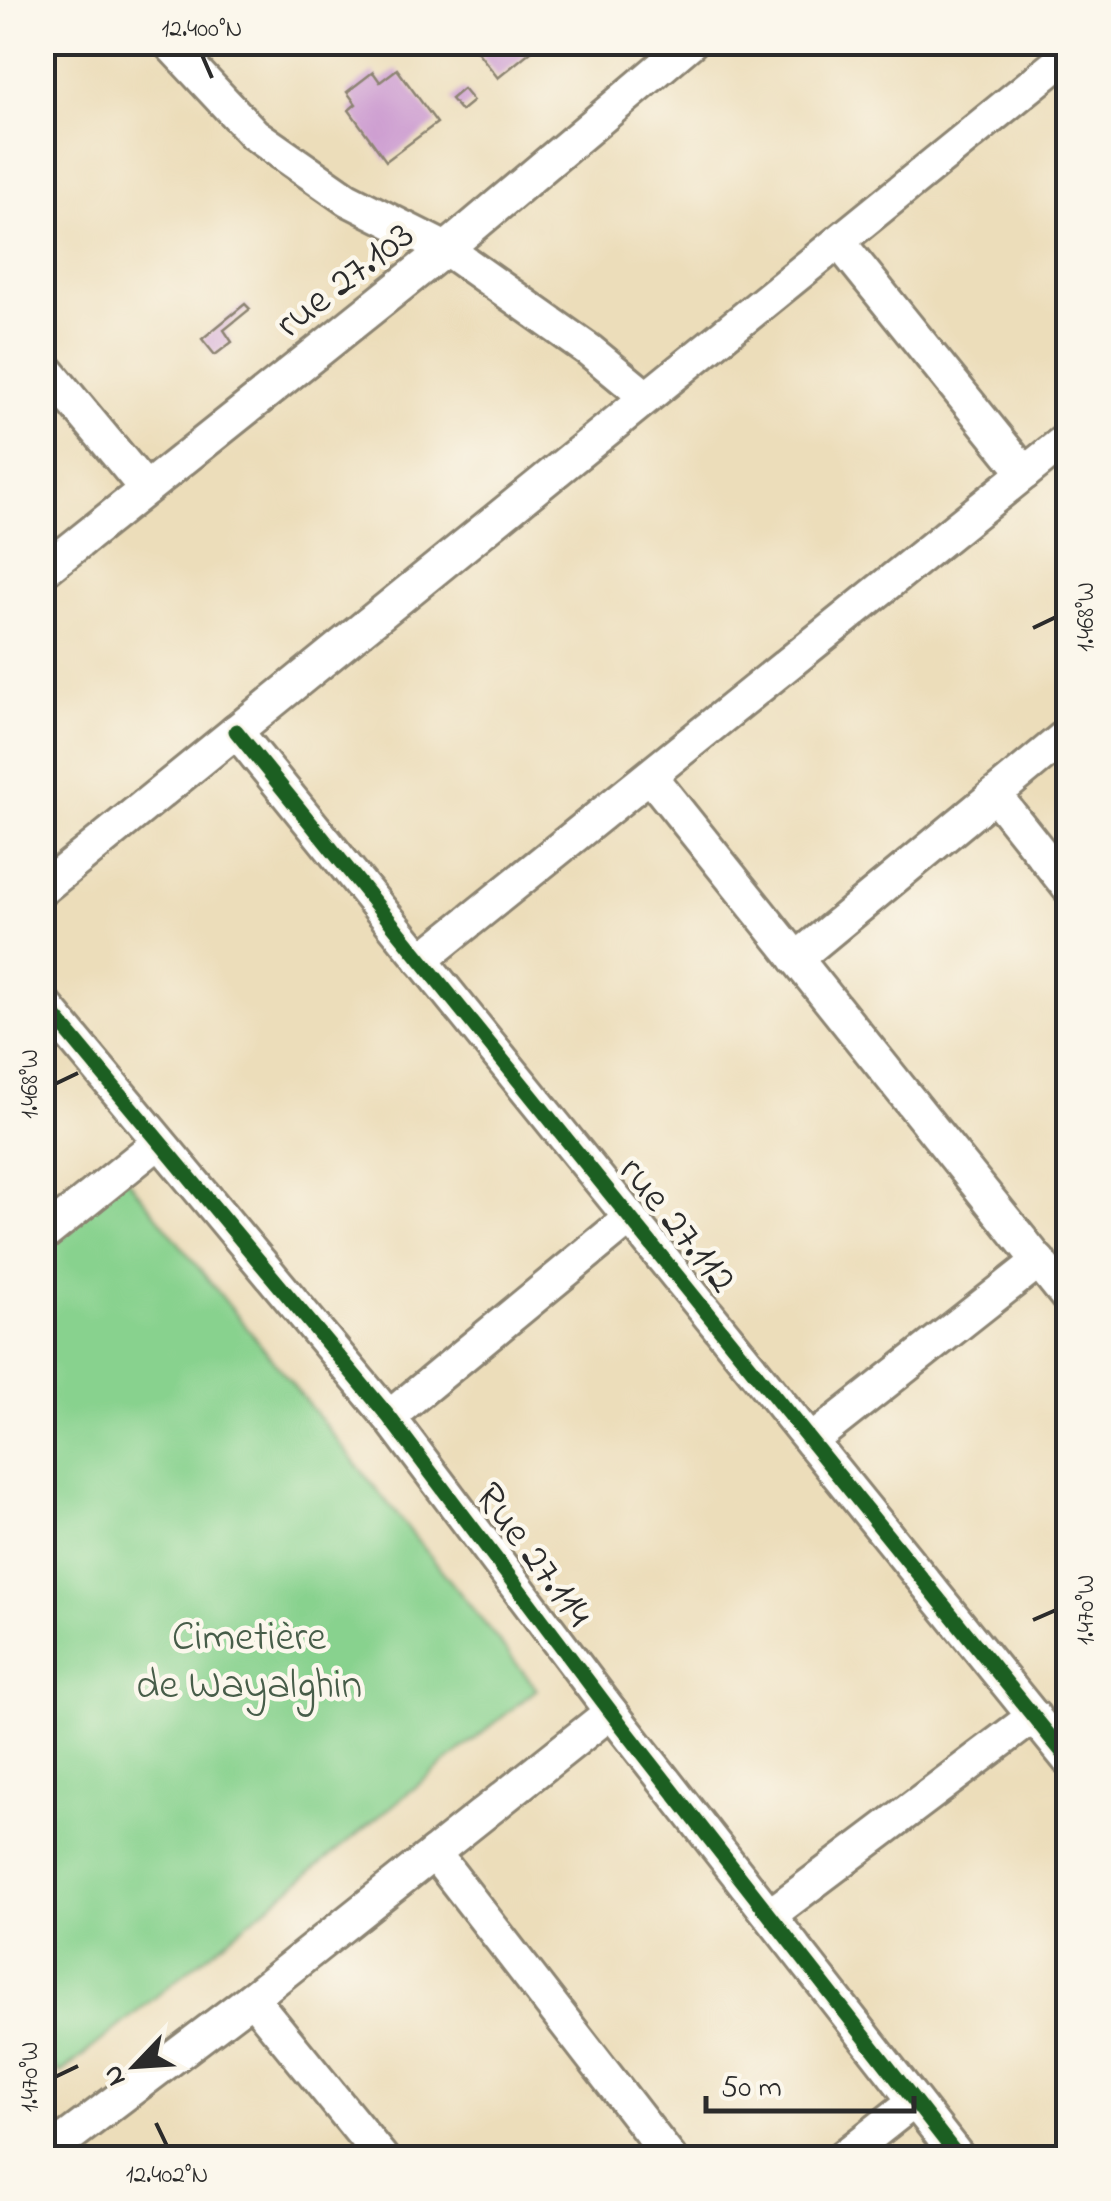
<svg xmlns="http://www.w3.org/2000/svg" width="1111" height="2201" font-family="'Indie Flower',sans-serif">
	<style>
		.green { fill: #88d28e; stroke: #5a7e5c; stroke-width: 2.5 }
		.building { fill: #ca98cf }
		.lines { fill: none; stroke-linecap: round; stroke-linejoin: round }
		.minor-casing { stroke: #8c8472; stroke-width: 38 }
		.minor { stroke: #fff; stroke-width: 32 }
		.cycleway-casing { stroke: #fbf7ec; stroke-width: 21 }
		.cycleway { stroke: #1b5e20; stroke-width: 15 }
		.ticks { fill: none; stroke: #2b2b2b; stroke-width: 4 }
		.labels { text-anchor: middle; stroke-width: 9; stroke-linejoin: round; paint-order: stroke }
		.street-label { font-size: 42px; fill: #2b2b2b; stroke: #fbf7ec }
		.park-label { font-size: 42px; fill: #475d49; stroke: #fbf7ec }
		.neatline { fill: none; stroke: #2b2b2b; stroke-width: 4 }
		.ticks-label { font-size: 25px; text-anchor: middle; fill: #2b2b2b }
	</style>
	<rect width="100%" height="100%" fill="#fbf7ec"/>
	<filter id="ink" filterUnits="userSpaceOnUse"><feTurbulence type="fractalNoise" baseFrequency=".01" numOctaves="2"/><feDisplacementMap in="SourceGraphic" scale="20" xChannelSelector="R" yChannelSelector="G"/><feConvolveMatrix kernelMatrix="1 2 1 2 8 2 1 2 1" color-interpolation-filters="sRGB"/></filter>
	<filter id="wash" filterUnits="userSpaceOnUse"><feTurbulence type="fractalNoise" baseFrequency=".0048" numOctaves="4" result="noise"/><feDisplacementMap in="SourceGraphic" scale="40" xChannelSelector="R" yChannelSelector="G"/><feGaussianBlur stdDeviation="2.25" result="paint"/><feColorMatrix in="noise" values="0 0 0 0 0 0 0 0 0 0 0 0 0 0 0 0 0 1.4 0 .05"/><feComposite in="paint" operator="in"/></filter>
	<g filter="url(#wash)">
		<rect width="100%" height="100%" fill="#ecddba"/>
		<!-- green -->
		<polygon class="green" points="125,1176 537,1689 60,2074 43,2053 43,1242"/>
		<g id="blocks">
			<!-- building -->
			<g class="building">
				<polygon points="470,42 542,42 498,78"/>
				<polygon points="397,69 437,123 386,161 349,110 356,104 347,92 373,72 380,82"/>
				<polygon points="463,89 473,101 461,111 451,99"/>
				<polygon points="245,304 250,309 224,330 232,342 215,355 202,339"/>
			</g>
		</g>
	</g>
	<g filter="url(#ink)">
		<use href="#blocks" fill-opacity="0" stroke="#8c8472" stroke-width="2.5"/>
		<g class="lines">
			<!-- minor casing -->
			<g class="minor-casing">
				<g id="minor">
					<polyline points="168,42 254,134 347,199 446,249 589,350 646,397"/>
					<polyline points="839,242 1025,473"/>
					<polyline points="42,364 145,488"/>
					<polyline points="42,572 446,249 691,42"/>
					<polyline points="236,731 1068,1759"/>
					<polyline points="650,776 1068,1298"/>
					<polyline points="995,795 1068,887"/>
					<polyline points="42,889 1068,55"/>
					<polyline points="796,959 1068,734"/>
					<polyline points="421,960 1068,438"/>
					<polyline points="42,1001 389,1417 611,1712 959,2158"/>
					<polyline points="42,1236 159,1142"/>
					<polyline points="389,1417 630,1218"/>
					<polyline points="811,1441 1039,1261"/>
					<polyline points="434,1853 670,2158"/>
					<polyline points="770,1915 1034,1716"/>
					<polyline points="252,1998 382,2158"/>
					<polyline points="42,2157 252,1998 611,1712"/>
					<polyline points="842,2158 913,2102"/>
				</g>
			</g>
			<!-- minor -->
			<use href="#minor" class="minor"/>
			<!-- cycleway casing -->
			<g class="cycleway-casing">
				<g id="cycleway">
					<polyline points="236,731 1068,1759"/>
					<polyline points="42,1001 389,1417 611,1712 959,2158"/>
				</g>
			</g>
			<!-- cycleway -->
			<use href="#cycleway" class="cycleway"/>
		</g>
	</g>
	<!-- ticks -->
	<path class="ticks" d="M202 55 212 78M1033 628 1056 617M55 1084 78 1073M1033 1620 1056 1610M55 2077 78 2066M156 2123 167 2146"/>
	<g class="labels">
		<!-- street labels -->
		<g class="street-label">
			<text transform="translate(343 277) rotate(-38)" y="15">rue 27.103</text>
			<text transform="translate(680 1223) rotate(51)" y="15">rue 27.112</text>
			<text transform="translate(536 1553) rotate(53)" y="15">Rue 27.114</text>
		</g>
		<!-- park labels -->
		<g class="park-label">
			<text x="249" y="1649">Cimetière<tspan x="249" dy="48">de Wayalghin</tspan></text>
		</g>
	</g>
	<!-- margin -->
	<rect width="1111" height="2201" fill="none" stroke="#fbf7ec" stroke-width="110"/>
	<!-- north arrow -->
	<g transform="translate(135 2066) rotate(245)" stroke="#fbf7ec" stroke-width="8" paint-order="stroke">
	<path d="M0-8L18 38L0 25L-18 38Z" fill="#2b2b2b"/>
	<text y="-15" font-size="28" font-weight="bold" text-anchor="middle" fill="#2b2b2b">N</text>
	</g>
	<!-- scale -->
	<path d="M706 2096v15h208v-15" fill="none" stroke="#2b2b2b" stroke-width="5"/>
	<text x="721" y="2096" font-size="30" fill="#2b2b2b" stroke="#fbf7ec" stroke-width="8" paint-order="stroke">50 m</text>
	<rect x="55" y="55" width="1001" height="2091" class="neatline"/>
	<g class="ticks-label">
		<text x="202" y="36">12.400°N</text>
		<text transform="translate(1084 617) rotate(-90)" y="9">1.468°W</text>
		<text transform="translate(28 1084) rotate(-90)" y="9">1.468°W</text>
		<text transform="translate(1084 1610) rotate(-90)" y="9">1.470°W</text>
		<text transform="translate(28 2077) rotate(-90)" y="9">1.470°W</text>
		<text x="167" y="2182">12.402°N</text>
	</g>
</svg>
